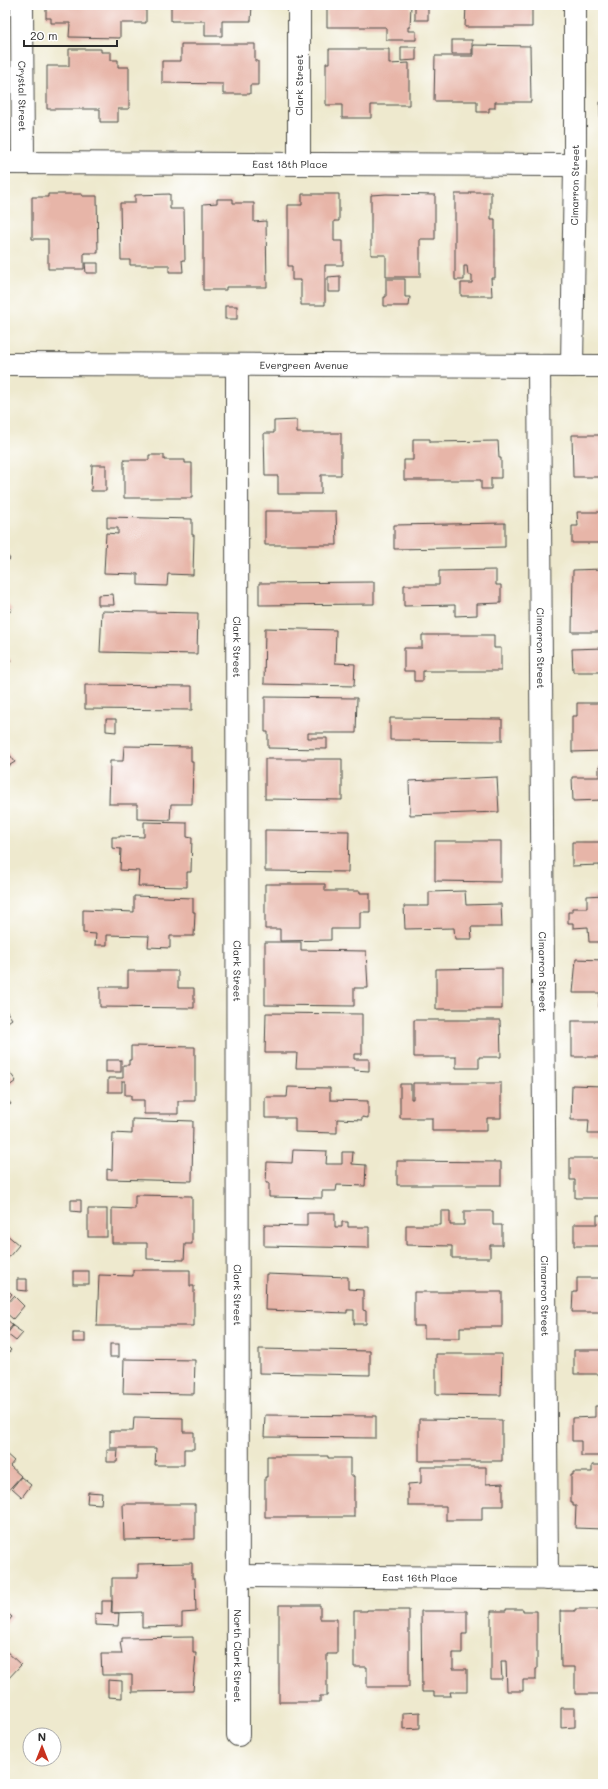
<svg xmlns="http://www.w3.org/2000/svg" width="608" height="1789" font-family="Mali,sans-serif">
	<style>
		.building { fill: #e7b5a8 }
		.lines { fill: none; stroke-linecap: round; stroke-linejoin: round }
		.minor-casing { stroke: #484843; stroke-width: 24 }
		.minor { stroke: #fff; stroke-width: 22 }
		.labels { text-anchor: middle; stroke-width: 3; stroke-linejoin: round; paint-order: stroke }
		.street-label { font-size: 10px; fill: #2b2b2b; stroke: #fff }
	</style>
	<rect width="100%" height="100%" fill="#fff"/>
	<filter id="ink" filterUnits="userSpaceOnUse"><feTurbulence type="fractalNoise" baseFrequency=".025" numOctaves="2"/><feDisplacementMap in="SourceGraphic" scale="8" xChannelSelector="R" yChannelSelector="G"/><feConvolveMatrix kernelMatrix="1 2 1 2 8 2 1 2 1" color-interpolation-filters="sRGB"/></filter>
	<filter id="wash" filterUnits="userSpaceOnUse"><feTurbulence type="fractalNoise" baseFrequency=".012" numOctaves="4" result="noise"/><feDisplacementMap in="SourceGraphic" scale="16" xChannelSelector="R" yChannelSelector="G"/><feGaussianBlur stdDeviation="0.9" result="paint"/><feColorMatrix in="noise" values="0 0 0 0 0 0 0 0 0 0 0 0 0 0 0 0 0 1.4 0 .05"/><feComposite in="paint" operator="in"/></filter>
	<g filter="url(#wash)">
		<rect width="100%" height="100%" fill="#eee9ce"/>
		<g id="blocks">
			<!-- building -->
			<g class="building">
				<polygon points="51,5 146,5 146,23 120,23 120,38 69,37 70,23 51,23 51,18 46,18 46,8 51,8"/>
				<polygon points="171,5 252,5 251,21 222,21 222,36 205,36 205,21 171,21"/>
				<polygon points="327,5 411,5 410,27 408,27 408,31 416,31 416,40 386,40 386,27 327,27"/>
				<rect x="415" y="5" width="13" height="15"/>
				<polygon points="466,5 532,5 532,27 465,27"/>
				<rect x="452" y="40" width="20" height="14"/>
				<polygon points="181,44 255,44 255,61 258,61 258,85 250,85 250,94 223,94 223,84 162,83 162,61 181,61"/>
				<polygon points="473,45 530,46 531,102 495,102 495,108 489,108 489,112 477,112 477,101 434,101 435,56 473,56"/>
				<polygon points="401,47 416,47 416,60 401,61"/>
				<polygon points="69,49 101,49 101,52 111,52 111,60 118,60 118,67 129,67 129,109 118,109 118,122 100,122 100,109 47,109 47,66 69,66"/>
				<polygon points="329,49 389,49 389,64 409,63 409,105 371,105 371,118 342,118 342,105 326,105 326,63 329,63"/>
				<polygon points="600,102 603,102 603,160 601,160"/>
				<polygon points="470,192 491,192 491,219 495,219 495,278 491,278 492,296 461,296 461,283 472,283 472,275 468,275 467,266 464,266 464,280 455,280 455,194 470,194"/>
				<polygon points="48,194 82,194 82,196 97,196 98,253 84,253 84,269 48,269 48,239 32,239 32,197 48,197"/>
				<polygon points="170,194 170,209 184,209 185,260 182,260 183,272 169,272 169,265 130,265 130,260 121,260 120,203 135,203 135,195"/>
				<polygon points="302,194 339,194 339,221 334,221 334,241 343,241 343,265 325,265 325,305 301,305 301,280 292,280 292,266 288,266 288,205 302,205"/>
				<polygon points="386,194 435,195 435,239 420,239 420,277 386,277 386,255 371,255 371,195"/>
				<polygon points="217,199 233,199 233,203 254,203 254,222 266,221 267,287 226,287 226,290 203,290 203,204 217,203"/>
				<polygon points="5,218 6,218 7,292 5,292"/>
				<polygon points="85,263 98,263 98,273 86,273"/>
				<polygon points="340,276 340,292 328,292 328,277"/>
				<polygon points="386,279 405,279 405,297 410,297 409,306 384,306 384,297 386,297"/>
				<rect x="225" y="306" width="12" height="13"/>
				<polygon points="297,420 297,433 341,433 341,475 321,475 321,494 278,494 278,476 265,476 264,433 274,433 274,421"/>
				<polygon points="572,435 603,435 603,477 573,477"/>
				<polygon points="413,439 430,439 430,442 498,441 499,458 501,458 501,478 491,478 491,489 481,489 481,480 404,480 404,460 413,460"/>
				<polygon points="149,455 164,455 164,460 185,460 185,463 192,463 192,498 124,498 124,460 149,460"/>
				<polygon points="92,465 106,465 106,491 91,491"/>
				<polygon points="265,511 336,511 337,545 265,545"/>
				<polygon points="577,512 603,512 603,543 572,543 572,526 578,526"/>
				<polygon points="107,517 192,519 192,535 194,535 193,575 168,574 167,586 138,585 138,574 104,573 106,533 118,534 118,528 107,528"/>
				<polygon points="505,523 505,547 394,549 394,525"/>
				<polygon points="5,552 10,559 5,563"/>
				<polygon points="603,569 603,632 572,632 573,570"/>
				<polygon points="496,570 496,585 501,585 501,603 477,604 477,615 455,616 455,605 404,606 404,585 439,585 439,571"/>
				<polygon points="374,582 374,604 259,605 259,583"/>
				<polygon points="113,594 114,605 98,605 98,595"/>
				<polygon points="5,600 12,610 5,615"/>
				<polygon points="102,611 198,613 197,654 100,652"/>
				<polygon points="265,628 336,630 335,663 355,664 354,686 264,684"/>
				<polygon points="422,635 494,635 494,648 501,648 501,671 423,671 423,681 414,681 414,671 404,671 404,648 422,648"/>
				<polygon points="603,648 603,672 573,672 572,649"/>
				<polygon points="5,653 11,661 5,665"/>
				<polygon points="85,685 192,686 192,710 85,709"/>
				<polygon points="265,697 357,698 356,733 308,733 308,738 327,738 327,749 268,748 268,732 265,732"/>
				<polygon points="577,703 603,703 603,751 572,752 572,716 577,716"/>
				<polygon points="390,718 502,719 502,741 390,740"/>
				<polygon points="106,719 116,719 116,732 106,731"/>
				<polygon points="124,746 191,747 191,762 193,762 192,804 171,804 170,820 137,819 137,804 109,804 110,761 123,761"/>
				<polygon points="5,748 15,762 5,768"/>
				<polygon points="265,759 342,759 342,800 265,799"/>
				<polygon points="599,766 603,766 603,800 573,801 572,777 599,777"/>
				<polygon points="497,777 499,812 410,815 409,781"/>
				<polygon points="144,822 187,823 187,837 192,838 191,872 187,872 187,887 138,886 139,871 120,870 121,849 112,848 112,837 120,837 120,836 144,837"/>
				<polygon points="265,830 349,831 348,872 265,871"/>
				<polygon points="435,841 501,841 501,882 435,881"/>
				<polygon points="572,842 603,842 603,878 600,878 600,865 572,866"/>
				<polygon points="265,884 325,884 325,891 360,891 360,893 370,893 370,912 360,912 360,929 331,929 331,940 280,941 280,929 265,929"/>
				<polygon points="465,891 466,905 501,904 502,927 471,927 472,939 455,939 454,928 405,929 404,906 429,906 429,892"/>
				<polygon points="603,895 603,942 589,942 588,927 573,928 573,923 568,923 568,912 572,912 572,908 587,908 587,896"/>
				<polygon points="134,896 193,898 193,912 195,912 194,936 170,936 170,948 148,947 149,936 107,935 107,945 95,945 96,934 83,933 83,910 134,912"/>
				<polygon points="265,942 301,942 301,950 366,951 368,988 354,988 354,1006 265,1005"/>
				<polygon points="576,959 603,960 603,1007 599,1007 600,993 573,993"/>
				<polygon points="502,968 502,1009 436,1009 436,969"/>
				<polygon points="128,971 178,971 178,988 194,988 194,1008 100,1007 100,987 128,987"/>
				<polygon points="5,1009 12,1019 5,1024"/>
				<polygon points="266,1013 362,1014 362,1054 354,1054 354,1059 369,1059 369,1071 354,1070 354,1068 296,1068 297,1053 265,1053"/>
				<polygon points="414,1020 500,1020 501,1057 479,1057 479,1068 456,1068 456,1057 414,1057"/>
				<rect x="572" y="1021" width="31" height="36"/>
				<polygon points="131,1046 195,1047 195,1101 178,1101 178,1114 144,1114 144,1100 131,1100 131,1095 125,1095 125,1081 122,1081 122,1092 108,1092 108,1078 123,1078 123,1065 129,1065 129,1060 131,1060"/>
				<rect x="106" y="1060" width="15" height="12"/>
				<polygon points="5,1066 16,1081 5,1089"/>
				<polygon points="413,1083 501,1083 501,1118 487,1118 487,1131 432,1131 432,1118 400,1118 400,1084 411,1084 411,1099 413,1099"/>
				<polygon points="572,1085 603,1086 603,1134 588,1134 589,1120 571,1120"/>
				<polygon points="288,1087 330,1088 330,1100 368,1101 368,1118 362,1117 362,1120 337,1119 337,1133 295,1132 295,1118 265,1118 265,1097 287,1097"/>
				<polygon points="5,1096 11,1104 5,1108"/>
				<polygon points="132,1119 193,1121 192,1181 107,1179 107,1169 112,1170 113,1133 132,1134"/>
				<polygon points="293,1150 327,1151 326,1164 342,1164 342,1152 353,1152 352,1164 366,1165 365,1186 337,1185 336,1191 322,1191 322,1198 269,1197 269,1183 266,1183 267,1162 292,1163"/>
				<polygon points="570,1158 603,1158 603,1198 575,1198 575,1180 570,1180"/>
				<polygon points="397,1161 501,1162 501,1185 397,1185"/>
				<polygon points="135,1195 192,1196 192,1244 185,1244 184,1260 147,1259 147,1243 112,1243 112,1208 135,1209"/>
				<polygon points="71,1200 81,1200 81,1212 71,1211"/>
				<rect x="88" y="1209" width="19" height="28"/>
				<polygon points="441,1211 450,1211 450,1225 464,1225 464,1211 493,1211 493,1225 502,1225 502,1245 490,1245 490,1258 452,1258 452,1246 406,1245 406,1225 441,1225"/>
				<polygon points="307,1213 335,1213 335,1227 342,1227 342,1222 348,1222 348,1227 369,1227 369,1248 264,1246 264,1225 307,1226"/>
				<polygon points="597,1215 603,1215 603,1246 574,1246 574,1224 597,1224"/>
				<polygon points="5,1230 7,1232 6,1234 19,1245 8,1258 5,1256"/>
				<polygon points="133,1270 190,1270 190,1286 194,1286 194,1326 97,1326 99,1275 133,1276"/>
				<rect x="73" y="1271" width="16" height="13"/>
				<polygon points="266,1274 348,1277 348,1289 363,1290 363,1310 366,1311 366,1324 354,1324 354,1310 347,1310 347,1313 265,1310"/>
				<polygon points="577,1278 603,1278 603,1312 572,1312 573,1292 577,1292"/>
				<polygon points="17,1279 27,1279 27,1291 17,1290"/>
				<polygon points="5,1288 12,1294 5,1303"/>
				<polygon points="414,1292 502,1292 502,1327 460,1327 460,1338 424,1338 424,1326 414,1326"/>
				<polygon points="14,1296 24,1306 13,1319 5,1312 5,1306"/>
				<polygon points="5,1318 13,1325 5,1334"/>
				<polygon points="13,1326 23,1333 16,1341 7,1334"/>
				<rect x="73" y="1333" width="12" height="9"/>
				<polygon points="601,1337 603,1337 603,1374 574,1374 574,1350 601,1350"/>
				<polygon points="5,1344 11,1350 5,1357"/>
				<rect x="110" y="1344" width="9" height="13"/>
				<polygon points="259,1349 370,1351 370,1375 259,1373"/>
				<polygon points="436,1354 502,1354 501,1395 436,1394"/>
				<polygon points="124,1359 195,1360 194,1394 123,1393"/>
				<polygon points="595,1406 603,1406 603,1456 581,1456 581,1441 572,1441 572,1418 595,1417"/>
				<polygon points="265,1415 376,1416 376,1438 264,1437"/>
				<polygon points="134,1417 183,1418 183,1432 194,1432 194,1449 184,1449 184,1465 155,1465 156,1448 110,1448 110,1431 133,1431"/>
				<polygon points="419,1419 502,1420 502,1461 419,1461"/>
				<polygon points="107,1450 118,1450 117,1462 107,1462"/>
				<polygon points="5,1453 14,1461 10,1466 21,1476 5,1494"/>
				<polygon points="267,1456 328,1456 328,1458 350,1458 350,1476 354,1476 354,1517 265,1517 265,1477 267,1477"/>
				<polygon points="592,1465 603,1465 603,1529 575,1528 576,1506 573,1506 573,1502 571,1502 571,1475 573,1475 573,1472 592,1472"/>
				<polygon points="421,1467 486,1467 486,1484 503,1483 503,1506 482,1506 482,1520 446,1520 446,1506 408,1506 408,1484 421,1483"/>
				<polygon points="21,1477 31,1485 22,1497 12,1488"/>
				<polygon points="88,1492 102,1493 101,1504 87,1503"/>
				<polygon points="123,1504 195,1504 195,1539 124,1540"/>
				<polygon points="192,1563 192,1578 195,1578 196,1612 182,1613 182,1626 142,1627 142,1612 112,1613 112,1578 138,1578 138,1564"/>
				<polygon points="102,1601 112,1601 111,1613 119,1613 118,1626 95,1625 95,1613 102,1614"/>
				<polygon points="279,1605 320,1605 320,1619 337,1619 337,1654 327,1654 327,1696 320,1696 320,1702 279,1702"/>
				<polygon points="506,1609 523,1609 523,1611 537,1611 537,1669 536,1669 536,1680 523,1680 523,1691 507,1691 506,1661 501,1661 502,1679 491,1679 491,1611 506,1611"/>
				<polygon points="575,1609 603,1609 603,1694 575,1694 575,1667 561,1667 560,1611 575,1611"/>
				<polygon points="367,1610 409,1610 409,1687 367,1687 367,1667 354,1667 354,1611 367,1611"/>
				<polygon points="5,1611 12,1617 5,1625"/>
				<polygon points="421,1611 467,1611 467,1634 462,1634 462,1653 453,1653 453,1669 467,1669 467,1692 450,1692 451,1696 434,1696 434,1692 422,1692"/>
				<polygon points="193,1637 193,1653 196,1653 193,1691 132,1692 132,1675 102,1675 101,1654 122,1654 120,1642 122,1642 122,1638"/>
				<polygon points="5,1650 21,1665 7,1680 5,1678"/>
				<polygon points="108,1680 122,1681 122,1698 108,1697"/>
				<polygon points="561,1708 575,1708 575,1727 561,1728"/>
				<polygon points="420,1712 420,1728 403,1729 403,1713"/>
			</g>
		</g>
	</g>
	<g filter="url(#ink)">
		<use href="#blocks" fill-opacity="0" stroke="#484843" stroke-width="1"/>
		<g class="lines">
			<!-- minor casing -->
			<g class="minor-casing">
				<g id="minor">
					<path id="s1" d="M22 5 23 163"/>
					<path id="s2" d="M5 163 575 165"/>
					<polyline points="299,164 299,5"/>
					<path id="s3" d="M5 364 603 366"/>
					<path id="s4" d="M237 366 238 1735"/>
					<path id="s5" d="M539 366 547 1579"/>
					<path id="s6" d="M572 366 575 165V5"/>
					<path id="s7" d="M237 1576 603 1579"/>
				</g>
			</g>
			<!-- minor -->
			<use href="#minor" class="minor"/>
		</g>
	</g>
	<g class="labels">
		<!-- street labels -->
		<g class="street-label">
			<text transform="translate(299 85) rotate(-90)" y="4">Clark Street</text>
			<text dy="4" stroke="none"><textPath href="#s1" startOffset="91">Crystal Street</textPath></text>
			<text dy="4" stroke="none"><textPath href="#s2" startOffset="285">East 18th Place</textPath></text>
			<text dy="4" stroke="none"><textPath href="#s6" startOffset="181">Cimarron Street</textPath></text>
			<text dy="4" stroke="none"><textPath href="#s3" startOffset="299">Evergreen Avenue</textPath></text>
			<text dy="4" stroke="none"><textPath href="#s4" startOffset="281">Clark Street</textPath></text>
			<text dy="4" stroke="none"><textPath href="#s5" startOffset="282">Cimarron Street</textPath></text>
			<text dy="4" stroke="none"><textPath href="#s4" startOffset="605">Clark Street</textPath></text>
			<text dy="4" stroke="none"><textPath href="#s5" startOffset="606">Cimarron Street</textPath></text>
			<text dy="4" stroke="none"><textPath href="#s4" startOffset="929">Clark Street</textPath></text>
			<text dy="4" stroke="none"><textPath href="#s5" startOffset="930">Cimarron Street</textPath></text>
			<text dy="4" stroke="none"><textPath href="#s7" startOffset="183">East 16th Place</textPath></text>
			<text dy="4" stroke="none"><textPath href="#s4" startOffset="1290">North Clark Street</textPath></text>
		</g>
	</g>
	<!-- margin -->
	<rect width="608" height="1789" fill="none" stroke="#fff" stroke-width="20"/>
	<!-- north arrow -->
	<g transform="translate(42 1747)"><circle r="19" fill="#ffffff" stroke="#aaaaaa"/>
	<path d="M0-3L7 15L0 10L-7 15Z" fill="#c8321e"/>
	<text y="-6" font-size="11" font-weight="bold" text-anchor="middle" fill="#2b2b2b">N</text>
	</g>
	<!-- scale -->
	<path d="M24 40v6h93v-6" fill="none" stroke="#2b2b2b" stroke-width="2"/>
	<text x="30" y="40" font-size="12" fill="#2b2b2b" stroke="#ffffff" stroke-width="3" paint-order="stroke">20 m</text>
</svg>
